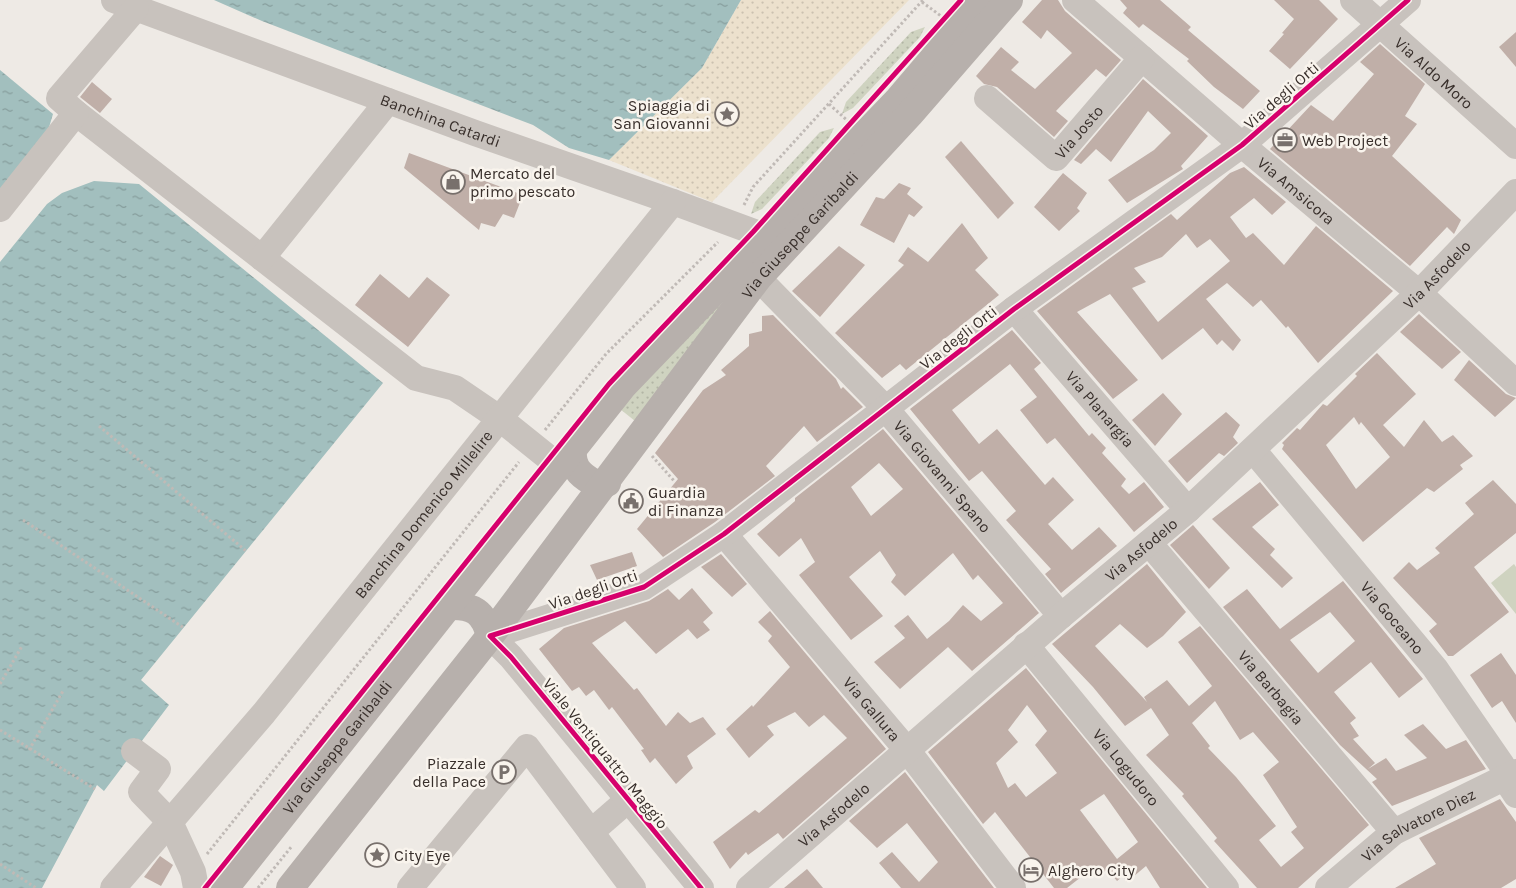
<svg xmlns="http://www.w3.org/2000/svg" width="1516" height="888" font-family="Karla,sans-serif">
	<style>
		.grass { fill: url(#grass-dots) }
		.sand { fill: url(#sand-dots) }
		.garden { fill: #cfd3c0 }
		.water { fill: url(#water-ripples) }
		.building { fill: #c0afa8; fill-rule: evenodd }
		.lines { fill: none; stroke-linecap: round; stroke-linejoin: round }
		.path { stroke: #c0bab6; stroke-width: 3; stroke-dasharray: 2.5 2.5; stroke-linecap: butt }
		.minor { stroke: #c8c2bd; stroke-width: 26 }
		.major { stroke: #b7b0ac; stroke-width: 28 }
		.cycleway-casing { stroke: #f9f4ed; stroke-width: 8 }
		.cycleway { stroke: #d6006c; stroke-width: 5 }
		.labels { text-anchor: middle; stroke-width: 5; stroke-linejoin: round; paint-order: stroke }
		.street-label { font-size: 16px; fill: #382f2b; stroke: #f9f4ed }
		.poi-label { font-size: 16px; fill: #382f2b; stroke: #f9f4ed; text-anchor: start }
	</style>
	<defs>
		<pattern id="grass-dots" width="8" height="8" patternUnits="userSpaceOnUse" patternTransform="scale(1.25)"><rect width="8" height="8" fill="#cfd3c0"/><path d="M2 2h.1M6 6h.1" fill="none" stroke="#b2b5a5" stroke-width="1.8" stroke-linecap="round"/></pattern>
		<pattern id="sand-dots" width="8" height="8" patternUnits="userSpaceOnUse" patternTransform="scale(1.25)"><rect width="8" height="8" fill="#ece1cd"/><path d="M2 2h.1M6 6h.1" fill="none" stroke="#cbc1b0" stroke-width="1.8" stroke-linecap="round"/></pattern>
		<pattern id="water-ripples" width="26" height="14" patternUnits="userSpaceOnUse" patternTransform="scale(1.25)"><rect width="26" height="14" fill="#a2bfbe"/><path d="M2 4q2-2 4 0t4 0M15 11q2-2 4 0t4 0" fill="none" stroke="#859c9b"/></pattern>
	</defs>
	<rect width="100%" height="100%" fill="#eeeae5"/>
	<!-- grass -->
	<g class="grass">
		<polygon points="925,27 920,37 853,108 842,114 846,102 911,32"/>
		<polygon points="834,128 829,138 762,209 751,214 755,202 820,132"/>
		<polygon points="720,301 726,305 640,425 620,409"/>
	</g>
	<!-- sand -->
	<polygon class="sand" points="741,0 909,0 712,202 609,160 702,68"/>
	<!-- garden -->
	<polygon class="garden" points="1514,564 1516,567 1516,614 1491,583"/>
	<!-- water -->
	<g class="water">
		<polygon points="214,0 741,0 702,68 609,160 569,148 533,125 262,21"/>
		<polygon points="0,70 53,114 47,134 0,192"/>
		<polygon points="94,181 139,184 383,383 141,680 169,705 104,791 97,785 42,888 0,888 0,262 47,204 62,193"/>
	</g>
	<!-- building -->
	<g class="building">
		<polygon points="1042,0 1058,0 1065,11 1121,60 1106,77 1096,69 1056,111 1068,121 1054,137 997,87 984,84 976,76 1001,47 1019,62 1011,70 1035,89 1072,53 1047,30 1041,39 1022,22"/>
		<polygon points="1120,0 1160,0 1191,27 1188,30 1260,91 1243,109 1214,87 1187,61 1189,59 1143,24 1139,28 1123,13 1127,8"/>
		<polygon points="1274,0 1319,0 1338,19 1290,69 1269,51 1284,34 1282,33 1294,19"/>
		<polygon points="1516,32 1516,67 1499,47"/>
		<polygon points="1380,44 1425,84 1405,116 1417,124 1392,156 1461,220 1454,234 1447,227 1410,266 1270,149 1311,105 1333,121 1374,74 1360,62"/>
		<polygon points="1143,79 1208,136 1181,166 1183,169 1127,203 1108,180 1154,150 1171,133 1148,111 1111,162 1096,149 1081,164 1074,160"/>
		<polygon points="92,82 112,99 100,113 80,97"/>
		<polygon points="961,141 1014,203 998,219 945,157"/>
		<polygon points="409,153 523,195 514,218 503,214 495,227 481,223 479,230 404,168"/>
		<path d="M1244 167 1286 202 1272 215 1254 198 1230 217 1246 238 1253 233 1284 265 1316 226 1393 291 1318 363 1288 326 1286 328 1261 300 1253 307 1227 283 1206 299 1241 340 1233 351 1222 340 1217 345 1203 328 1162 360 1110 294 1077 312 1138 380 1113 399 1037 311 1171 214 1177 220 1230 173ZM1186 234 1197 248 1210 239 1230 261 1158 322 1132 288 1146 282 1134 268 1162 257Z"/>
		<polygon points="1063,173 1087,193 1077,208 1080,211 1059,231 1034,207"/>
		<polygon points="899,183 911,188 907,194 923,207 914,217 909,214 894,243 860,225 876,197 884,199"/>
		<polygon points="962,223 988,258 975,270 999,295 906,370 900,364 882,378 835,333 904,265 898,261 908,247 928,262"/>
		<polygon points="839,246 865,265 820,317 792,291"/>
		<polygon points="380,274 409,298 427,277 450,295 408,347 355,305"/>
		<polygon points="1419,314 1461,352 1442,369 1400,332"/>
		<polygon points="773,315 836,379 841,389 843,387 863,407 817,442 804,426 766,466 775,476 715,522 663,557 637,529 678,479 655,453 703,390 726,375 721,370 749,346 749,334 762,331 762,316"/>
		<polygon points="1012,330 1041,363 1034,369 1089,436 1092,433 1106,448 1102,453 1126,479 1121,486 1129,494 1144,482 1164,507 1134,532 1055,438 1047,444 1020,410 1037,397 1010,364 952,410 979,444 997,429 1045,485 1053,477 1074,500 1048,524 1072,550 1099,527 1117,546 1061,593 1045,574 1051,569 1006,520 1016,511 982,471 969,481 910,409"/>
		<path d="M1377 353 1416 394 1383 425 1404 447 1424 420 1442 442 1453 435 1473 456 1460 465 1463 469 1434 492 1427 488 1363 542 1282 449 1284 445 1282 443 1297 428 1300 430 1323 404 1327 406 1357 376 1355 374ZM1354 417 1359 425 1361 422 1390 457 1356 489 1326 445Z"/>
		<polygon points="1469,360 1506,394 1516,398 1495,417 1454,380"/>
		<polygon points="1163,393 1182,414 1155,446 1132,420"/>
		<polygon points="1226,412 1240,425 1233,437 1238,443 1224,456 1219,453 1187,483 1168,461"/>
		<path d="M883 429 1039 613 972 671 948 647 900 689 874 662 905 638 894 626 908 615 927 639 949 621 963 605 981 621 1003 603 978 575 973 580 953 553 905 596 891 582 896 575 880 551 849 577 883 616 851 640 799 575 815 562 801 538 779 557 757 534 795 501V498ZM879 463 903 489 871 516 851 487Z"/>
		<polygon points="1493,480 1516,504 1516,533 1474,567 1509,612 1453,656 1448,656 1429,631 1437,624 1393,578 1409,562 1417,570 1440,553 1435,548 1474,514 1465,503"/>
		<polygon points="1260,482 1279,505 1252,527 1275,549 1270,555 1293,578 1282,588 1212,519"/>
		<polygon points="1193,525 1230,568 1209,589 1170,545"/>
		<polygon points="632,552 637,566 597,580 590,565"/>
		<polygon points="721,554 747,584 732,597 701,567"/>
		<path d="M1147 564 1186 612 1163 636 1147 648 1120 624 1095 646 1147 702 1144 697 1167 680 1189 706 1212 686 1178 642 1200 626 1369 825 1298 888H1257L1214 841 1217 838 1182 796 1184 794 1146 755 1169 735 1151 708 1125 726 1093 687 1052 644ZM1215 701 1240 740 1253 732 1279 762 1263 775 1297 827 1291 832 1304 848 1281 867 1259 840 1276 826 1236 777 1208 748 1210 746 1192 723Z"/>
		<path d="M1343 581 1423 679 1399 698 1371 662 1334 692 1356 718 1350 723 1359 736 1353 739 1375 763 1368 769 1386 758 1396 771 1427 758 1404 735 1423 724 1446 749 1466 740 1486 769 1392 806 1372 782 1377 779 1340 745 1223 607 1247 589 1280 629ZM1330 612 1355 641 1318 673 1290 640Z"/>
		<polygon points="692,588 713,613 703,622 710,630 697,639 688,629 656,654 625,621 592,643 634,690 637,688 666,726 678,712 690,723 703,717 716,734 687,756 693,768 676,784 655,758 650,763 641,750 644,749 612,707 609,710 594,690 586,696 579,687 572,691 539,649 564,628 649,601 668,589 679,600"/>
		<polygon points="770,611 886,749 783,839 778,833 748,855 746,852 730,869 713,842 755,810 759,813 847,738 824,715 809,727 795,712 767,726 774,735 749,758 726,729 752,705 753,707 790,667 768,641 772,636 758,622"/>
		<polygon points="1501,653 1516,675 1516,723 1502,701 1492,708 1470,675"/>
		<path d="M1026 668 1207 888H1160L1146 866 1127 882 1123 876 1117 881 1107 869 1098 878 1090 870 1067 888H1054L995 812 983 824 928 752ZM1027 705 1047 731 1035 745 1057 773 1026 797 1015 783 1008 788 996 763 1018 742 1008 730ZM1104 794 1138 842 1117 859 1080 810Z"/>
		<polygon points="905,772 994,888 901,888 879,863 892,852 919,882 938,862 907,823 877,848 849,821"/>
		<polygon points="1500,799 1516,822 1516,879 1501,888 1395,888 1436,864 1419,838"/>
		<polygon points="160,856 173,865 161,886 144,877"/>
		<polygon points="807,869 823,888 784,888"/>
	</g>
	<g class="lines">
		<!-- path -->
		<g class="path">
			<polyline points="922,2 941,16"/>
			<polyline points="829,104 849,122"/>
			<polyline points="744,205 753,187 923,0"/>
			<polyline points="99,426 246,551"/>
			<polyline points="545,430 606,354 718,242"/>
			<polyline points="652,456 675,482"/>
			<polyline points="23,520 184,628"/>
			<polyline points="0,684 22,646"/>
			<polyline points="0,730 95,789"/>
			<polyline points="29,750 63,691"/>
			<polyline points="207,854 519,462"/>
			<polyline points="0,864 36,888"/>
			<polyline points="258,888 292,846"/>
		</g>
		<!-- minor -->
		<g class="minor">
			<path id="s1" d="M114 0 475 133 673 202 776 240 782 247"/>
			<path id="s2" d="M1075 0 1242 145 1419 293 1516 383"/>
			<path id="s3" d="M1353 0 1516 146"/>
			<path id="s4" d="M987 98 1056 158 1142 58"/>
			<polyline points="76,113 416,378 455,388 499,418 560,467"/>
			<polyline points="0,209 76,113 59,98 136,8"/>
			<polyline points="262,258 388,101"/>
			<path id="s5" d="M758 278 886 409 1061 616"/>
			<path id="s6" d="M1014 309 1188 510"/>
			<path id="s7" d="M1253 450 1435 668 1502 765 1504 777 1516 795"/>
			<path id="s8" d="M724 534 907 750 1013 888"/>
			<path id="s9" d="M1149 543 1394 832"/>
			<path id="s10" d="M1026 645 1226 888"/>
			<polyline points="591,832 629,799"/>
			<polyline points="113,888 170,822 141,792 158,769 134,751"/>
			<path id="s11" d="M196 888 193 872 170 822 264 713 673 202"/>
			<polyline points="410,888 527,747 633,888"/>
			<polyline points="701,888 511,657 490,636 644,587 724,534 1014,309 1242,145 1408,0"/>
			<path id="s12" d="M749 888 1061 616 1188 510 1419 293 1516 192"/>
			<path id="s13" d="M1328 888 1394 832 1516 772"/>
		</g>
		<!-- major -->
		<g class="major">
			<path d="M573 450C571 470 584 478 600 486L607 483"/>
			<path d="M449 606C473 605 484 612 490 636"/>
			<path id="s14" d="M225 888 623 386 897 101 983 0"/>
			<path id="s15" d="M290 888 490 636 758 278 910 114 1009 0"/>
		</g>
		<!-- cycleway casing -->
		<g class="cycleway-casing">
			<g id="cycleway">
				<polyline points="205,888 609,384 753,232 961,0"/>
				<polyline points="701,888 511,657 490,636 644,587 724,534 1014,309 1242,145 1408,0"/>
			</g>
		</g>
		<!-- cycleway -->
		<use href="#cycleway" class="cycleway"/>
	</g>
	<!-- icons -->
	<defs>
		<g id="sight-ring" transform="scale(1.25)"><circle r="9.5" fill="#f9f4ed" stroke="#78706c" stroke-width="1.5"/><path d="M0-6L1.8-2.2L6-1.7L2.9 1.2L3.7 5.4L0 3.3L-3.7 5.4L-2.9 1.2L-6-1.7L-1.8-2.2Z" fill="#78706c"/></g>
		<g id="office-ring" transform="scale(1.25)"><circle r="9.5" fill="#f9f4ed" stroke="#78706c" stroke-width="1.5"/><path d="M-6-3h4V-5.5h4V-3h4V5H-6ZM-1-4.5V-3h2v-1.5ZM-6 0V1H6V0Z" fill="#78706c"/></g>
		<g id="shop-ring" transform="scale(1.25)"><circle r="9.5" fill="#f9f4ed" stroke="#78706c" stroke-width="1.5"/><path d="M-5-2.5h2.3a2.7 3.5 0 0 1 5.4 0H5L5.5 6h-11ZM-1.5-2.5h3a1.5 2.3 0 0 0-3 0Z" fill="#78706c"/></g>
		<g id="civic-ring" transform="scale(1.25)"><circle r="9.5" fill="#f9f4ed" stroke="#78706c" stroke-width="1.5"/><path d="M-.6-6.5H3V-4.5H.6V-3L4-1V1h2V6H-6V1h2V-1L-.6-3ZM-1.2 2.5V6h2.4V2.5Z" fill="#78706c"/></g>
		<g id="parking-ring" transform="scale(1.25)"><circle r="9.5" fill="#f9f4ed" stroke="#78706c" stroke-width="1.5"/><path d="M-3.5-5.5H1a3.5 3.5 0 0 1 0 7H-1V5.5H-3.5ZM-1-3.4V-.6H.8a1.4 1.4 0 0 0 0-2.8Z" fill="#78706c"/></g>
		<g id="hotel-ring" transform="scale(1.25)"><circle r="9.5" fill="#f9f4ed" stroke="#78706c" stroke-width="1.5"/><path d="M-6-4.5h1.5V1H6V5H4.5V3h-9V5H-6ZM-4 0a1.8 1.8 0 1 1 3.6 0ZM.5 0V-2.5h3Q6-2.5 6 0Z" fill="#78706c"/></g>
	</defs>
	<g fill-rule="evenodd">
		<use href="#sight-ring" x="727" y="114"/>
		<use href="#office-ring" x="1285" y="140"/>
		<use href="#shop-ring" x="453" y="182"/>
		<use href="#civic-ring" x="631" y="501"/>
		<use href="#parking-ring" x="504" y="772"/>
		<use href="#sight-ring" x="377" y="855"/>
		<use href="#hotel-ring" x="1031" y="870"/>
	</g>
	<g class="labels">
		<!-- street labels -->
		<g class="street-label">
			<text dy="6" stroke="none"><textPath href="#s3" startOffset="109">Via Aldo Moro</textPath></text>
			<text transform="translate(1281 95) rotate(-41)" y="6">Via degli Orti</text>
			<text dy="6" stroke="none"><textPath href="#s1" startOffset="348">Banchina Catardi</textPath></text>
			<text dy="6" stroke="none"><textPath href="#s4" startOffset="126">Via Josto</textPath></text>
			<text dy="6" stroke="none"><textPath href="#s2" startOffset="292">Via Amsicora</textPath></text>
			<text dy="6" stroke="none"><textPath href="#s15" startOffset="829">Via Giuseppe Garibaldi</textPath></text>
			<text dy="6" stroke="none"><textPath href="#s12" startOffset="922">Via Asfodelo</textPath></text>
			<text transform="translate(958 337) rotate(-38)" y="6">Via degli Orti</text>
			<text dy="6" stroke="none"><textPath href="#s6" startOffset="132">Via Planargia</textPath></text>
			<text dy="6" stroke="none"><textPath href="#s5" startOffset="271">Via Giovanni Spano</textPath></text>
			<text dy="6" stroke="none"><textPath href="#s11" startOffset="470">Banchina Domenico Millelire</textPath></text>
			<text dy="6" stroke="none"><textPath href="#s12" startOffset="518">Via Asfodelo</textPath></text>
			<text transform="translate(593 589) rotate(-19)" y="6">Via degli Orti</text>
			<text dy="6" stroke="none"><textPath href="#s7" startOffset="218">Via Goceano</textPath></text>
			<text dy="6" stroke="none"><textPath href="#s9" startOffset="189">Via Barbagia</textPath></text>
			<text dy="6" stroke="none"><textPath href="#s8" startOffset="229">Via Gallura</textPath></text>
			<text dy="6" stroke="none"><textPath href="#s14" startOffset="180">Via Giuseppe Garibaldi</textPath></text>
			<text transform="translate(606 753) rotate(51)" y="6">Viale Ventiquattro Maggio</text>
			<text dy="6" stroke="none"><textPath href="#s10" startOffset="158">Via Logudoro</textPath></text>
			<text dy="6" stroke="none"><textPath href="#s12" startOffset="112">Via Asfodelo</textPath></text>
			<text dy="6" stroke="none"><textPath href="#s13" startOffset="111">Via Salvatore Diez</textPath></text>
		</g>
		<!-- poi labels -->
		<g class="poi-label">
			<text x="710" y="111" text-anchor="end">Spiaggia di<tspan x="710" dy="18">San Giovanni</tspan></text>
			<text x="1302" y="146">Web Project</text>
			<text x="470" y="179">Mercato del<tspan x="470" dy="18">primo pescato</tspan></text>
			<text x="648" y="498">Guardia<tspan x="648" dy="18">di Finanza</tspan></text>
			<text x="486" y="769" text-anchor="end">Piazzale<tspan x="486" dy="18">della Pace</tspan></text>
			<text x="394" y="861">City Eye</text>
			<text x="1048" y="876">Alghero City</text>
		</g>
	</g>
</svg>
